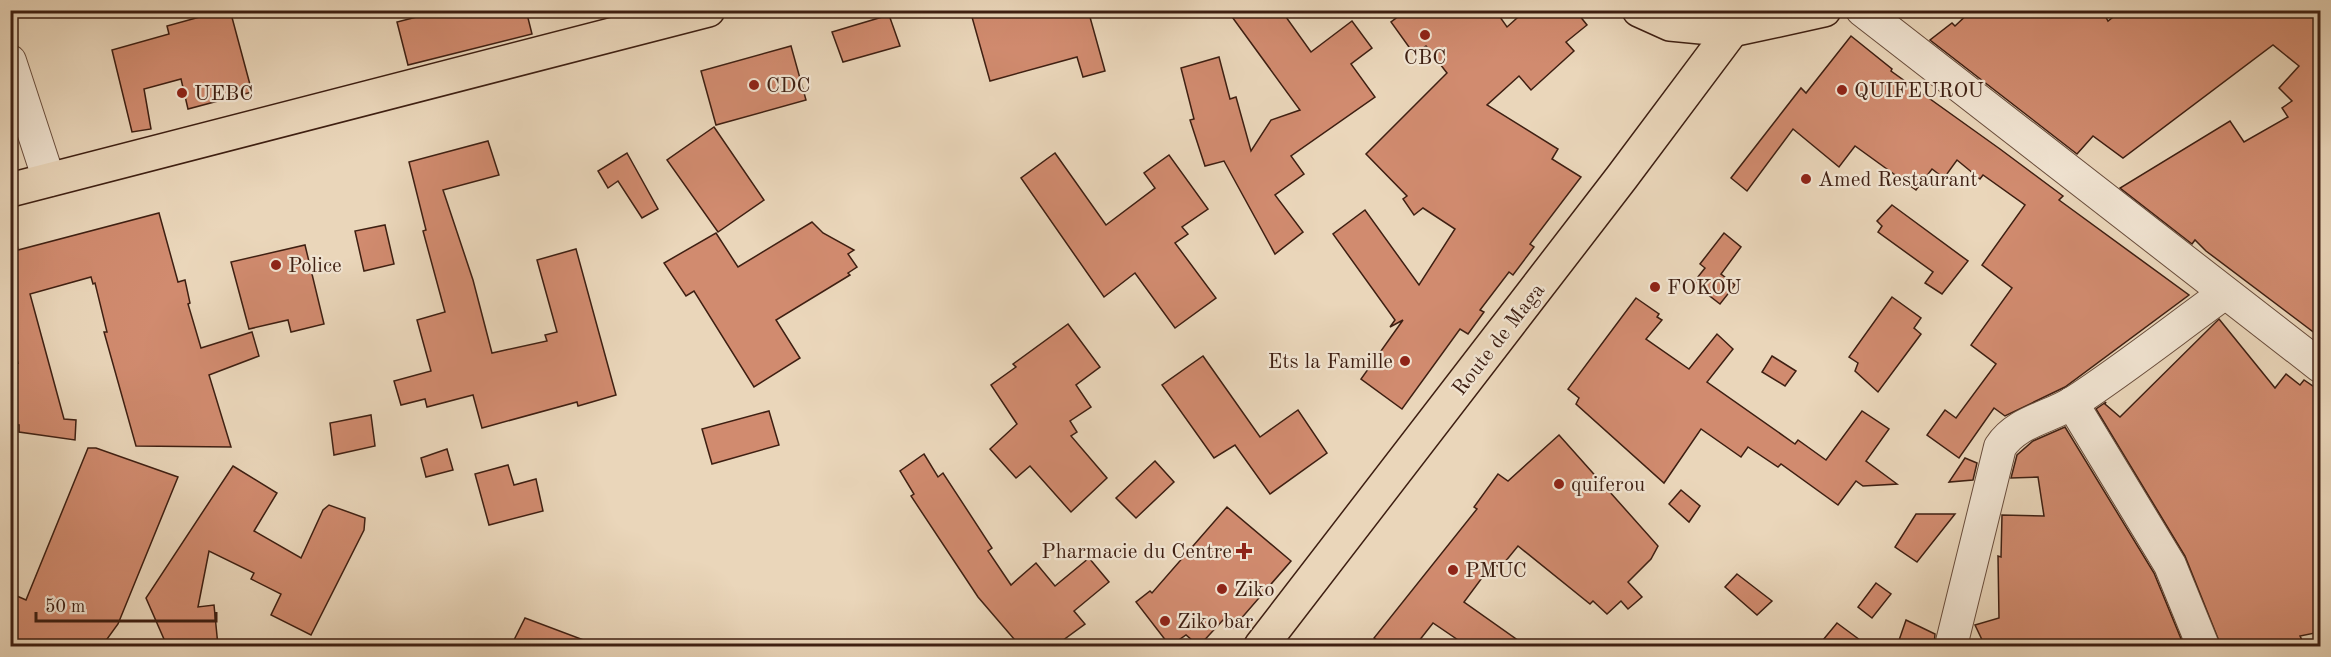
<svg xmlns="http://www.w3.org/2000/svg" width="2331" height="657" font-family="'Old Standard TT',serif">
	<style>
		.building { fill: #d18b6f; stroke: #3e1f12; stroke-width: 1.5 }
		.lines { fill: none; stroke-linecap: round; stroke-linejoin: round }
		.minor-casing { stroke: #694d3c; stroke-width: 34 }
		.major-casing { stroke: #3e1f12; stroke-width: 36 }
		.minor { stroke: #f1e4d2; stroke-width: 32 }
		.major { stroke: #ead6ba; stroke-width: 33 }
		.poi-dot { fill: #8f2418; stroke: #f1e4d2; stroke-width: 2 }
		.labels { text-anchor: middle; stroke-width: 4.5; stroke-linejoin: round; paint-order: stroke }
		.poi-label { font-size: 21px; fill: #3e1f12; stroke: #f1e4d2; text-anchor: start }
		.street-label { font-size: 21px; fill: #3e1f12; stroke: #f1e4d2 }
	</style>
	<rect width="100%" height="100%" fill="#ead6ba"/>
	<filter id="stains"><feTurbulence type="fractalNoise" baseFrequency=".00333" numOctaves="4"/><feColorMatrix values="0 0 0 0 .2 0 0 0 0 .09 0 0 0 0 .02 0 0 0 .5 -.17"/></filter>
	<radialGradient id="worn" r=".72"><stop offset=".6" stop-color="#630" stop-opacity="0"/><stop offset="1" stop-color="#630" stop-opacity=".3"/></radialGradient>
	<!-- building -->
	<g class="building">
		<polygon points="225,10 230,10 252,92 188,109 181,79 144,89 151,129 132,132 112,50 169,34 167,26"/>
		<polygon points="444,10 526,10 532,34 408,65 397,22"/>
		<polygon points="970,10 1088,10 1105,71 1083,77 1077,57 990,81"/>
		<polygon points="1227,10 1281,10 1311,52 1352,21 1372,48 1351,64 1375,97 1291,156 1304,174 1275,195 1303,232 1275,254 1224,161 1205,166 1190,120 1194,119 1181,68 1219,57 1230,99 1236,97 1251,151 1271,120 1300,110"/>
		<polygon points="1407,10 1495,10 1507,27 1526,10 1575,10 1587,25 1566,42 1574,51 1531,90 1519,76 1487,105 1558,149 1552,159 1581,177 1530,244 1534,247 1513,275 1509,272 1480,310 1484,312 1468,334 1460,329 1402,409 1361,379 1403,320 1390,327 1395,320 1333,234 1365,210 1419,285 1455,229 1423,208 1414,215 1403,199 1407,196 1366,154 1447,73 1426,46 1414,54 1391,22"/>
		<polygon points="1972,10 2102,10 2108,21 2122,10 2320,10 2320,337 2206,251 2195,240 2192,244 2120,188 2230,121 2244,142 2288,117 2282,108 2292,101 2279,88 2299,66 2273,45 2123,158 2093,136 2077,154 1930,40 1952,23 1955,26"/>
		<polygon points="889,15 900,46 843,62 832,32"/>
		<polygon points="1851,36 1892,69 1891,71 2000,149 2063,196 2059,200 2189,295 2065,387 2005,416 1994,408 1959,458 1927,435 1945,410 1956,418 1996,364 1971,345 2012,288 1982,265 2025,205 1983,175 1980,179 1957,160 1944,178 1932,169 1916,190 1855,146 1839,167 1793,129 1747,191 1731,178 1801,88 1806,93"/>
		<polygon points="791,46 806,100 716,125 701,71"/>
		<polygon points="714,127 764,200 718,232 667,160"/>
		<polygon points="488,141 499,175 443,190 473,280 492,353 547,341 545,335 557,332 537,260 576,249 616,395 578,406 577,402 482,428 473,395 427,407 425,399 401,405 394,381 431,371 417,320 445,312 423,231 426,230 409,162"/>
		<polygon points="627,153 658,209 642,218 618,181 608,188 598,171"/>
		<polygon points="1055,153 1106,225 1155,188 1144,173 1169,155 1208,209 1182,227 1188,234 1175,243 1216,298 1175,328 1135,273 1104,297 1021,178"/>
		<polygon points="1892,205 1968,261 1942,294 1925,283 1933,272 1878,232 1882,226 1877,221"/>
		<polygon points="159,213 178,282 185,280 190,303 188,304 201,348 252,332 259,356 209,375 231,447 136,446 104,332 107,332 95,283 93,284 91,277 30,294 64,419 76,420 75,440 19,432 19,425 10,424 10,362 18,363 10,334 10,245 17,244 18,250"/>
		<polygon points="812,222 823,233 854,250 848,254 857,267 848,273 850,275 776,320 800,358 754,387 694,291 686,296 664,263 716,233 738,267"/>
		<polygon points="385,225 394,264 364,271 355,231"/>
		<polygon points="1724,233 1741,247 1721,274 1735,285 1720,304 1693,283 1705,268 1700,264"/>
		<polygon points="305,245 324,324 291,332 288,320 249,329 231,262"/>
		<polygon points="1892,297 1921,318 1914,328 1921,334 1878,392 1855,371 1858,363 1849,357"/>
		<polygon points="1636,298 1659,314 1657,317 1662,320 1646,339 1689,369 1717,334 1733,349 1707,382 1795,444 1798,440 1826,460 1862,411 1889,429 1866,461 1897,484 1863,486 1856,481 1838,505 1781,464 1778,467 1748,447 1741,457 1701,429 1664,483 1576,404 1579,398 1568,389"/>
		<polygon points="2219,319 2275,388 2286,374 2300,385 2304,380 2320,391 2320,632 2300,636 2305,646 2221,646 2185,556 2096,409 2106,402 2105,404 2120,417"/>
		<polygon points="1068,324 1100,367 1076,385 1091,407 1070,421 1077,432 1071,436 1107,478 1071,512 1030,466 1016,478 990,449 1017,424 991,385 1016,367 1013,364"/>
		<polygon points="1203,356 1260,437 1298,410 1327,453 1270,494 1235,445 1214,458 1162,385"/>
		<polygon points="1772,356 1796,371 1785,386 1762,372"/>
		<polygon points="769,411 779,445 712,464 702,429"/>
		<polygon points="371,415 375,446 334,455 330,423"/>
		<polygon points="2065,427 2154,573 2184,646 1985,646 1975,625 1999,618 1998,556 2001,557 2002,515 2044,516 2038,477 2011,478 2017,455 2033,441"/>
		<polygon points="1559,435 1658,546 1651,559 1628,582 1642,597 1628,609 1621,601 1607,614 1593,601 1590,604 1518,546 1500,568 1493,563 1464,602 1526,646 1467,646 1433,623 1415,646 1386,646 1374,638 1477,509 1474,507 1498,474 1508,481"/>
		<polygon points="88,448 96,448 178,477 118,624 102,646 28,646 10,638 10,593 26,600"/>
		<polygon points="447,449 453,470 426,477 421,458"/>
		<polygon points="924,454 938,477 943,473 992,548 988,551 1011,585 1036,563 1055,586 1089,558 1109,582 1074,611 1085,624 1055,646 1020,646 978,597 911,496 914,494 900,471"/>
		<polygon points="1965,458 1977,463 1973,480 1949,482"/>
		<polygon points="1155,461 1174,482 1136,518 1116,498"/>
		<polygon points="508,465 514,485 536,479 543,511 489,525 475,474"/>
		<polygon points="233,466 277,493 254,531 301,558 323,510 329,505 365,518 364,530 311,635 271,615 281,594 251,579 254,573 209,551 198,607 214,605 218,646 167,646 146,598"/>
		<polygon points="1681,490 1700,506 1689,522 1669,504"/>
		<polygon points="1227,507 1291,561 1233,628 1223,620 1199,646 1186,635 1170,646 1136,602 1150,591 1152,593"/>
		<polygon points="1916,514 1955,514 1917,562 1895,547"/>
		<polygon points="1737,574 1772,601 1757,615 1725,587"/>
		<polygon points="1876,583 1891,594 1872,618 1858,607"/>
		<polygon points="525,618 597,645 596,646 511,646"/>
		<polygon points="1906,620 1935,634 1934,646 1897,646"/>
		<polygon points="1837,623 1868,646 1818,646"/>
	</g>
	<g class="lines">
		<!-- minor casing -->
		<g class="minor-casing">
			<g id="minor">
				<polyline points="1862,10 2320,366"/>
				<polyline points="10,61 49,180"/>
				<polyline points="2072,403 2170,565 2203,646"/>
				<path d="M1951 646 2000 447C2017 421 2049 418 2074 402 2126 368 2175 329 2225 293"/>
			</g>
		</g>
		<!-- major casing -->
		<g class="major-casing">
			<g id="major">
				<polyline points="1639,10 1670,24 1732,30 1824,10"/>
				<polyline points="10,190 708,10"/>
				<polyline points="1261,646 1622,177 1732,30"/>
			</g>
		</g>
		<!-- minor -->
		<use href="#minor" class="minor"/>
		<!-- major -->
		<use href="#major" class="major"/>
	</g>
	<!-- markers -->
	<g class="poi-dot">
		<circle cx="1425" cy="35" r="6"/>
		<circle cx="754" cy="85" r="6"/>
		<circle cx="1842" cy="90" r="6"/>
		<circle cx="182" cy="93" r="6"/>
		<circle cx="1806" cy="179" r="6"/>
		<circle cx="276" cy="265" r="6"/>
		<circle cx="1655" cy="287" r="6"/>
		<circle cx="1405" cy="361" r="6"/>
		<circle cx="1559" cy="484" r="6"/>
		<path d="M1241 542h6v6h6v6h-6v6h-6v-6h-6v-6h6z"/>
		<circle cx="1453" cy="570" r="6"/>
		<circle cx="1222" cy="589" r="6"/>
		<circle cx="1165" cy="621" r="6"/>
	</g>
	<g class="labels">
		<!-- poi labels -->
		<g class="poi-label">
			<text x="1425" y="64" text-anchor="middle">CBC</text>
			<text x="766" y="92">CDC</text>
			<text x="1854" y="97">QUIFEUROU</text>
			<text x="194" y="100">UEBC</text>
			<text x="1818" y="186">Amed Restaurant</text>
			<text x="288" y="272">Police</text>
			<text x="1667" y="294">FOKOU</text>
			<text x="1393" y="368" text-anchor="end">Ets la Famille</text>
			<text x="1571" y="491">quiferou</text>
			<text x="1232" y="558" text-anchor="end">Pharmacie du Centre</text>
			<text x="1465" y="577">PMUC</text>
			<text x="1234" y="596">Ziko</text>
			<text x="1177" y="628">Ziko bar</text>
		</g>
		<!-- street labels -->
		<g class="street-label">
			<text transform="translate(1498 339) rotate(-52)" y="7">Route de Maga</text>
		</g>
	</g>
	<!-- margin -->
	<rect width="2331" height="657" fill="none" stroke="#ead6ba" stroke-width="36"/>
	<rect x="12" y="12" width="2307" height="633" fill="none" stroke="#3e1f12" stroke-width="3"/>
	<rect x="18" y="18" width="2295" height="621" fill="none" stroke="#3e1f12" stroke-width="1.5"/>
	<!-- scale -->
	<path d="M36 612v9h180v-9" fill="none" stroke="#3e1f12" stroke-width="3"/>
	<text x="45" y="612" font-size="18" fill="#3e1f12" stroke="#f1e4d2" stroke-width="4.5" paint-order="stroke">50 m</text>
	<rect width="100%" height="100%" filter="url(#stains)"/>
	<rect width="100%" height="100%" fill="url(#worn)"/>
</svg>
